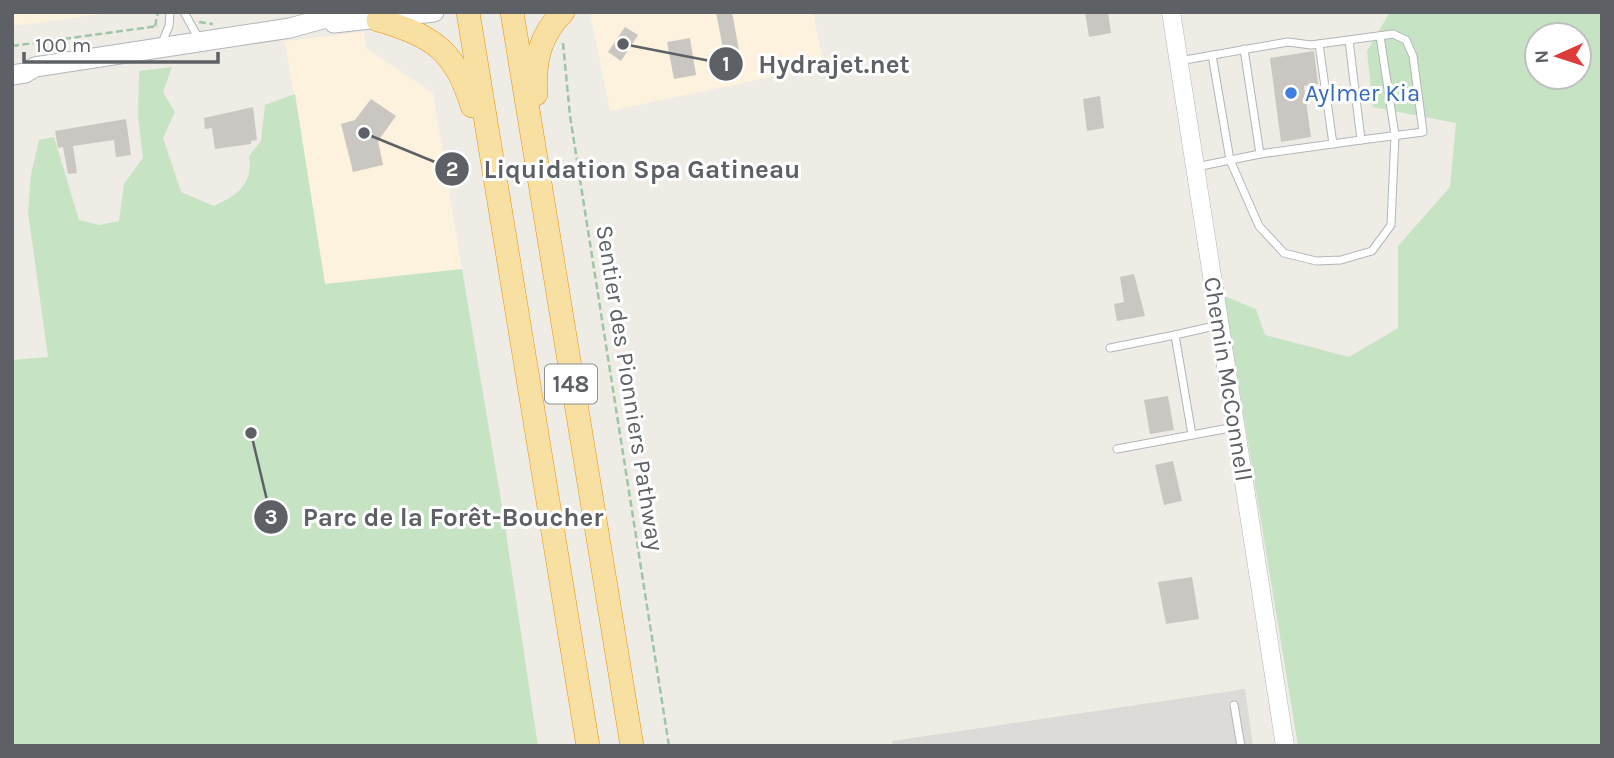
<svg xmlns="http://www.w3.org/2000/svg" width="1614" height="758" font-family="Karla,sans-serif">
	<style>
		.commercial { fill: #fcf2dd }
		.industrial { fill: #dddbd7 }
		.green { fill: #c6e4c3; fill-rule: evenodd }
		.building { fill: #cac7c2 }
		.lines { fill: none; stroke-linecap: round; stroke-linejoin: round }
		.service-casing { stroke: #b2b6b9; stroke-width: 9 }
		.tertiary-casing { stroke: #b2b6b9; stroke-width: 19 }
		.secondary-casing { stroke: #b2b5b9; stroke-width: 21 }
		.trunk-casing { stroke: #e5930f; stroke-width: 24 }
		.path { stroke: #9dc5a6; stroke-width: 2.5; stroke-dasharray: 7 3.5; stroke-linecap: butt }
		.service { stroke: #fff; stroke-width: 7 }
		.tertiary { stroke: #fff; stroke-width: 18 }
		.secondary { stroke: #fff; stroke-width: 19 }
		.trunk { stroke: #f8dfa2; stroke-width: 23 }
		.shop-dot { fill: #3f7fe0; stroke: #fff; stroke-width: 2.5 }
		.labels { text-anchor: middle; stroke-width: 6; stroke-linejoin: round; paint-order: stroke }
		.shield { fill: #fff; stroke: #8e9093; stroke-width: 2 }
		.shield-label { font-size: 23px; font-weight: bold; fill: #5d6165 }
		.shop-label { font-size: 24px; fill: #366cbe; stroke: #fff; text-anchor: start }
		.street-label { font-size: 24px; fill: #5d6165; stroke: #fff }
		.leader { fill: none; stroke: #5d6165; stroke-width: 2.5 }
		.callout-dot { fill: #5d6165; stroke: #fff; stroke-width: 2.5 }
		.mark-label { font-size: 21px; text-anchor: middle; font-weight: bold; fill: #fff }
		.callout-label { font-size: 26px; text-anchor: middle; font-weight: bold; fill: #5d6165; stroke: #fff; stroke-width: 6; stroke-linejoin: round; paint-order: stroke }
	</style>
	<rect width="100%" height="100%" fill="#eeece5"/>
	<!-- commercial -->
	<g class="commercial">
		<polygon points="12,12 116,12 12,26"/>
		<polygon points="590,12 813,12 824,66 610,111"/>
		<polygon points="364,32 366,48 433,93 462,269 325,284 285,41"/>
	</g>
	<!-- industrial -->
	<polygon class="industrial" points="1245,689 1253,746 893,746 892,741"/>
	<!-- green -->
	<g class="green">
		<path d="M1390 12H1602V746H1298L1224 296 1256 309 1265 335 1349 357 1398 328V246L1450 187 1456 123 1373 107 1367 51ZM1537 35H1579V77H1537Z"/>
		<path d="M172 67 163 92 175 112 163 138 181 192 214 206C236 196 254 184 249 156L261 141 265 105 295 94 325 284 462 269 502 506 538 746H12V360L48 357 28 212 31 175 39 140 54 137 79 220 99 225 119 221 124 184 143 158 138 117 139 71Z"/>
	</g>
	<!-- building -->
	<g class="building">
		<polygon points="716,12 732,12 742,67 727,70"/>
		<polygon points="1085,12 1108,12 1111,33 1089,37"/>
		<polygon points="625,27 638,35 621,61 608,52"/>
		<polygon points="690,38 696,75 674,79 667,42"/>
		<polygon points="1314,51 1318,84 1304,86 1311,137 1281,142 1270,58"/>
		<polygon points="1100,96 1104,128 1087,131 1083,99"/>
		<polygon points="371,99 396,116 378,141 383,165 353,172 341,124 355,120"/>
		<polygon points="253,107 257,140 251,141 251,144 215,149 212,128 205,129 204,118"/>
		<polygon points="126,119 131,155 116,157 114,140 73,146 77,173 68,174 63,147 58,148 55,131"/>
		<polygon points="1134,274 1145,316 1117,321 1114,304 1124,302 1120,277"/>
		<polygon points="1168,396 1174,430 1150,434 1144,400"/>
		<polygon points="1173,461 1182,501 1164,505 1155,465"/>
		<polygon points="1192,577 1199,619 1166,624 1158,582"/>
	</g>
	<g class="lines">
		<!-- service casing -->
		<g class="service-casing">
			<g id="service">
				<polyline points="184,12 200,41"/>
				<polyline points="1319,44 1333,144"/>
				<polyline points="161,45 169,26 170,12"/>
				<polyline points="1212,55 1230,160 1259,226 1284,253 1316,261 1341,260 1372,251 1391,225 1395,135 1380,36"/>
				<polyline points="1179,61 1288,42 1311,45 1393,34 1406,40 1413,56 1423,132 1361,140 1349,40"/>
				<polyline points="1260,154 1361,140"/>
				<polyline points="1196,167 1260,154 1244,49"/>
				<polyline points="1175,335 1219,325"/>
				<polyline points="1110,348 1175,335 1192,435"/>
				<polyline points="1117,449 1235,427"/>
				<polyline points="1234,705 1241,746"/>
			</g>
		</g>
		<!-- tertiary casing -->
		<g class="tertiary-casing">
			<polyline id="tertiary" points="1171,12 1285,746"/>
		</g>
		<!-- secondary casing -->
		<g class="secondary-casing">
			<g id="secondary">
				<polyline points="334,23 434,12"/>
				<polyline points="12,75 25,73 35,67 290,28 348,12"/>
			</g>
		</g>
		<!-- trunk casing -->
		<g class="trunk-casing">
			<g id="trunk">
				<polyline points="468,12 588,746"/>
				<polyline points="512,12 632,746"/>
				<path d="M378 20C432 35 456 51 472 106"/>
				<path d="M536 94C534 62 539 36 563 12"/>
			</g>
		</g>
		<!-- path -->
		<g class="path">
			<polyline points="199,22 213,24"/>
			<polyline points="155,26 158,12"/>
			<polyline points="563,43 570,116 669,746"/>
			<polyline points="12,46 158,26"/>
		</g>
		<!-- service -->
		<use href="#service" class="service"/>
		<!-- tertiary -->
		<use href="#tertiary" class="tertiary"/>
		<!-- secondary -->
		<use href="#secondary" class="secondary"/>
		<!-- trunk -->
		<use href="#trunk" class="trunk"/>
	</g>
	<!-- markers -->
	<circle class="shop-dot" cx="1291" cy="93" r="7"/>
	<g class="labels">
		<!-- shield labels -->
		<rect class="shield" x="545" y="364.5" width="52" height="39" rx="5"/>
		<g class="shield-label">
			<text x="571" y="392">148</text>
		</g>
		<!-- shop labels -->
		<g class="shop-label">
			<text x="1305" y="101">Aylmer Kia</text>
		</g>
		<!-- street labels -->
		<g class="street-label">
			<text transform="translate(1228 379) rotate(81)" y="8">Chemin McConnell</text>
			<text transform="translate(630 388) rotate(81)" y="8">Sentier des Pionniers Pathway</text>
		</g>
	</g>
	<!-- callouts -->
	<path class="leader" d="M623 44L726 64M364 133L452 169M251 433L271 517"/>
	<g class="callout-dot">
		<circle cx="623" cy="44" r="7"/>
		<circle cx="364" cy="133" r="7"/>
		<circle cx="251" cy="433" r="7"/>
		<circle cx="726" cy="64" r="18"/>
		<circle cx="452" cy="169" r="18"/>
		<circle cx="271" cy="517" r="18"/>
	</g>
	<g class="mark-label">
		<text x="726" y="71">1</text>
		<text x="452" y="176">2</text>
		<text x="271" y="524">3</text>
	</g>
	<g class="callout-label">
		<text x="834" y="73">Hydrajet.net</text>
		<text x="642" y="178">Liquidation Spa Gatineau</text>
		<text x="453" y="526">Parc de la Forêt-Boucher</text>
	</g>
	<!-- border -->
	<rect width="1614" height="758" fill="none" stroke="#5d6165" stroke-width="28"/>
	<!-- north arrow -->
	<g transform="translate(1558 56) rotate(267)"><circle r="33" fill="#ffffff" stroke="#bec0c1" stroke-width="2"/>
	<path d="M0-5L12 26L0 18L-12 26Z" fill="#de3c3b"/>
	<text y="-10" font-size="19" font-weight="bold" text-anchor="middle" fill="#5d6165">N</text>
	</g>
	<!-- scale -->
	<path d="M24 52v10h194v-10" fill="none" stroke="#5d6165" stroke-width="3.5"/>
	<text x="35" y="52" font-size="21" fill="#5d6165" stroke="#ffffff" stroke-width="5" paint-order="stroke">100 m</text>
</svg>
